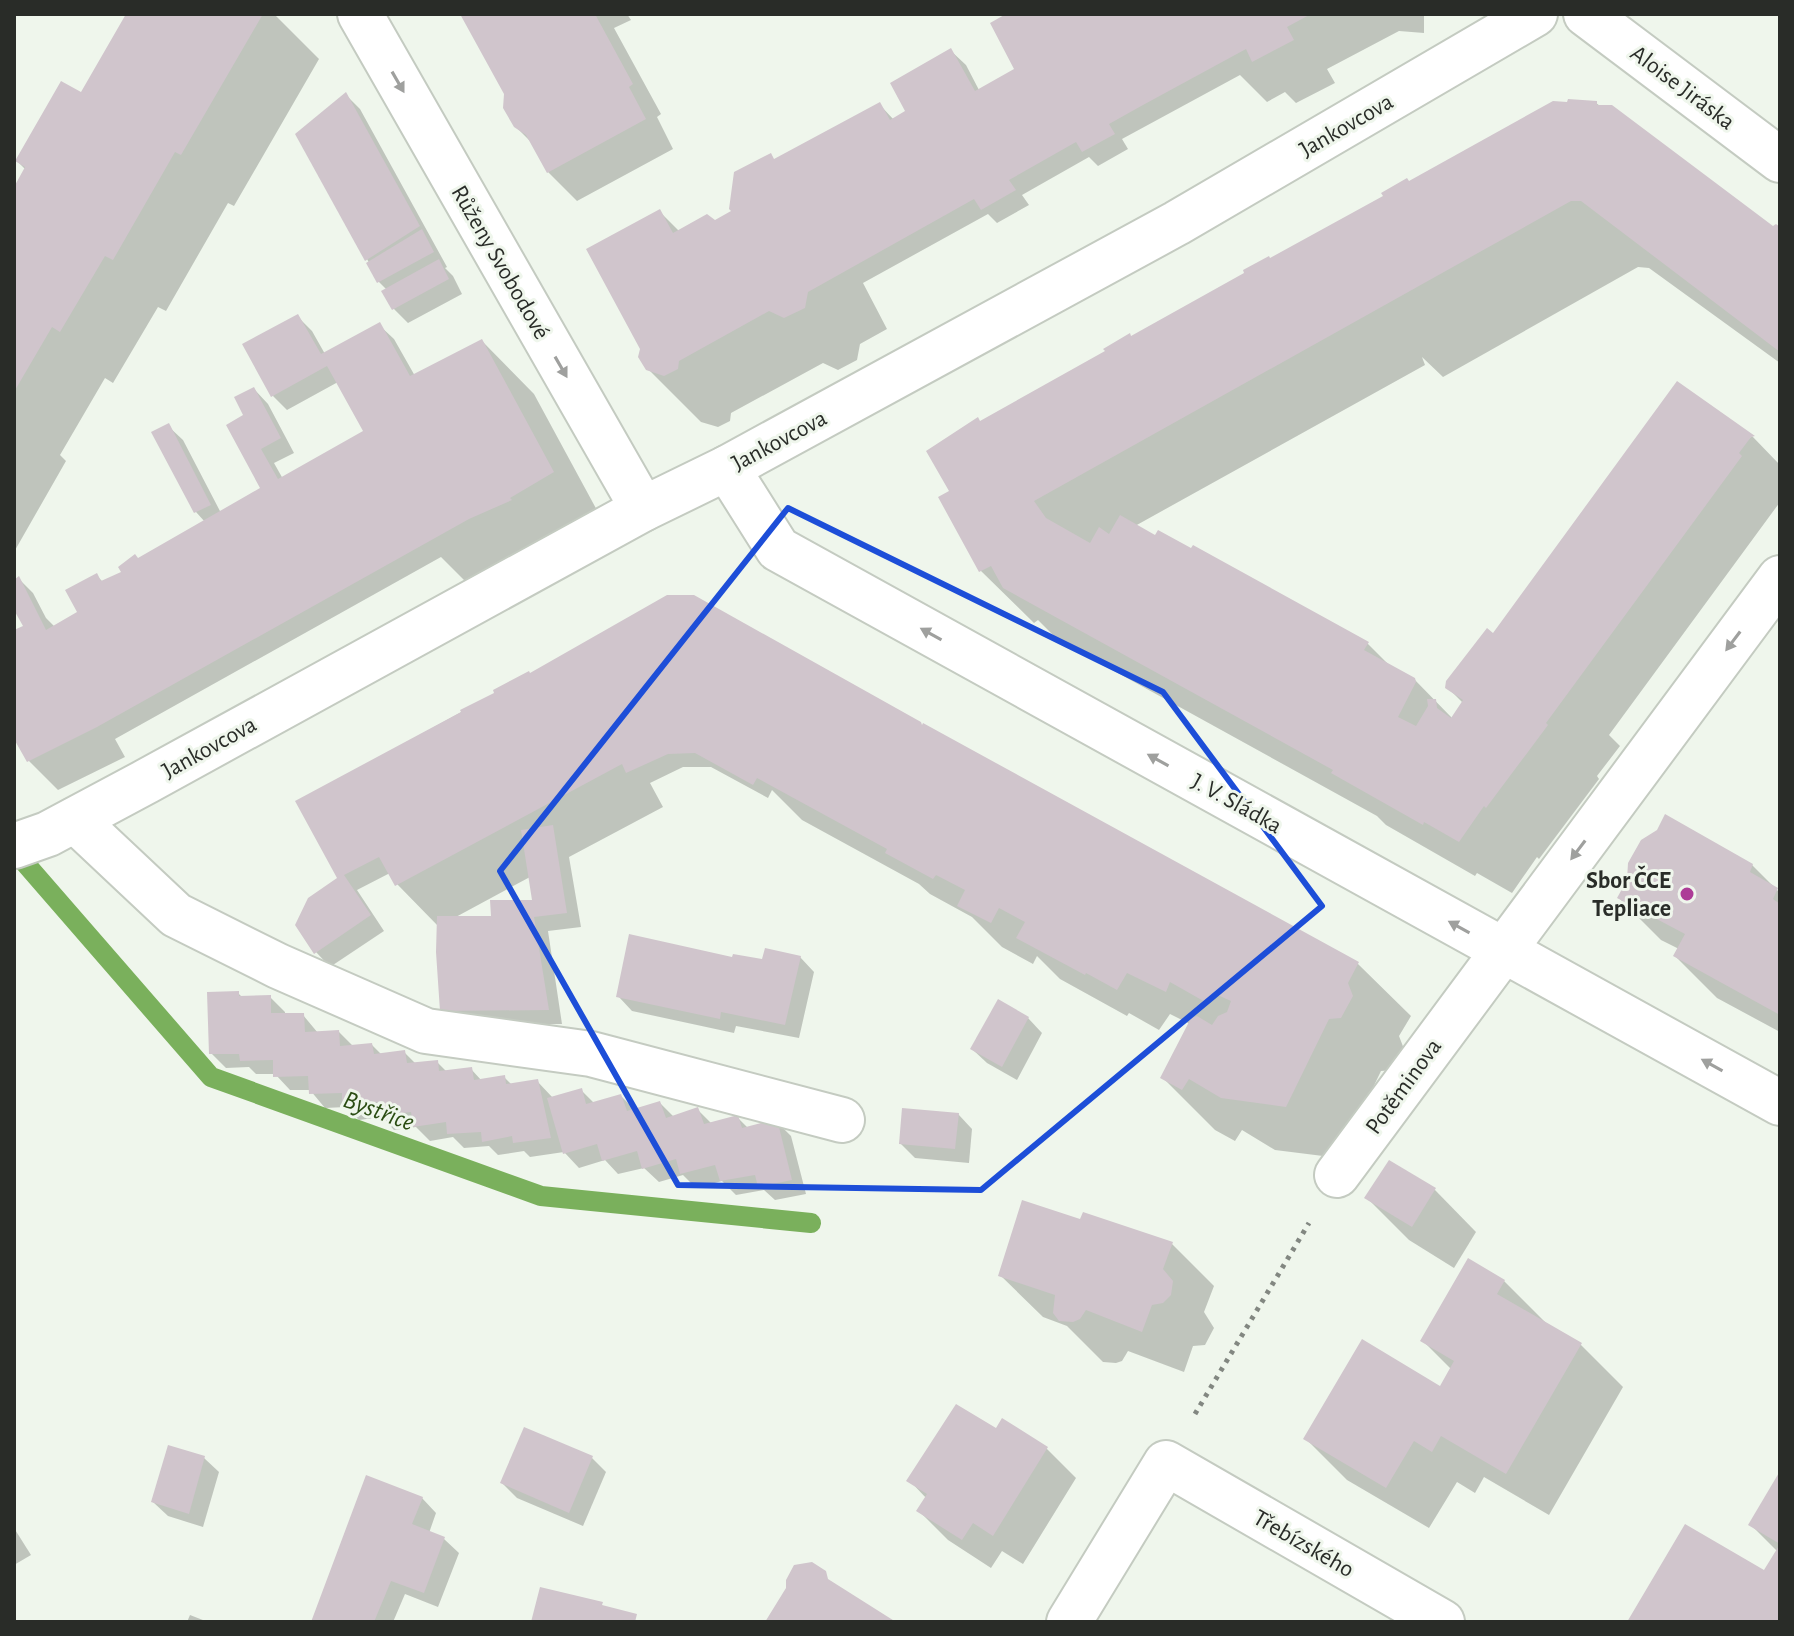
<svg xmlns="http://www.w3.org/2000/svg" width="1794" height="1636" font-family="'Alegreya Sans',sans-serif">
	<style>
		.shadow { fill: #0003; fill-rule: evenodd }
		.lines { fill: none; stroke-linecap: round; stroke-linejoin: round }
		.stream { stroke: #7ab05c; stroke-width: 20 }
		.building { fill: #d0c5cc }
		.minor-casing { stroke: #c4cbc1; stroke-width: 48 }
		.path { stroke: #828781; stroke-width: 5; stroke-dasharray: 4 6; stroke-linecap: butt }
		.minor { stroke: #fff; stroke-width: 44 }
		.oneway { fill: #9fa09e }
		.marked { fill: none; stroke: #1d4ed8; stroke-width: 6; stroke-linejoin: round }
		.poi-dot { fill: #ad3c97; stroke: #eff6ec; stroke-width: 3 }
		.labels { text-anchor: middle; stroke-width: 6; stroke-linejoin: round; paint-order: stroke }
		.street-label { font-size: 24px; fill: #292c28; stroke: #eff6ec }
		.poi-label { font-size: 24px; font-weight: bold; fill: #292c28; stroke: #eff6ec; text-anchor: end }
		.water-label { font-size: 26px; font-style: italic; fill: #2a4c12; stroke: #eff6ec }
	</style>
	<rect width="100%" height="100%" fill="#eff6ec"/>
	<!-- shadow -->
	<g class="shadow">
		<polygon points="129,14 274,14 319,59 234,206 228,203 166,311 158,307 113,383 105,378 60,455 66,461 14,552 14,191 26,170 17,161 82,95"/>
		<polygon points="462,14 627,14 631,20 614,28 661,114 657,117 673,149 577,201 548,172 534,145 515,126 506,94"/>
		<polygon points="1010,14 1424,14 1424,33 1399,31 1327,69 1335,83 1296,103 1285,92 1267,102 1240,75 1122,139 1128,149 1098,166 1089,157 1022,195 1029,205 997,223 988,214 863,283 887,329 860,344 857,360 838,370 823,363 731,413 730,421 718,427 701,422 648,369 659,211 680,232 715,222 734,212 775,161 880,105 894,120 908,111 951,51 966,65 979,90 1017,69"/>
		<polygon points="346,95 360,109 447,267 445,268 453,276 462,294 408,323 394,309 387,290 379,282 367,259"/>
		<polygon points="1596,103 1773,229 1780,229 1780,363 1649,268 1638,267 1443,377 1422,357 1425,365 1135,526 1368,644 1390,666 1414,679 1453,719 1463,703 1447,687 1752,436 1780,465 1780,502 1609,735 1620,746 1597,776 1599,779 1539,859 1537,857 1512,893 1477,873 1475,876 1386,825 1377,816 1058,640 1038,620 1034,623 981,571 952,492 981,423 1409,183"/>
		<polygon points="297,316 312,331 325,354 379,325 394,339 415,376 482,341 534,394 605,525 479,595 441,557 115,739 125,757 58,790 29,761 14,734 14,632 26,627 14,605 14,583 19,579 33,593 46,618 55,627 80,613 97,576 104,583 124,573 138,560 205,522 196,512 168,426 183,440 221,513 262,489 246,415 254,389 268,404 294,453 274,463 283,479 366,432 338,382 287,410 273,396"/>
		<path d="M563 656 923 726 1358 964 1411 1016 1399 1036 1404 1049 1393 1070 1381 1071 1339 1158 1275 1150 1242 1130 1235 1141 1215 1130 1163 1078 1190 1024 1170 1014 1159 1030 1129 1013 1127 1016 1060 979 1037 956 1033 964 1002 947 972 917 930 894 919 884 802 820 772 790 768 798 711 767H683L650 783 663 807 569 857 581 927 548 931 562 1024 456 1025 442 1010 438 926 397 884 390 873 357 890 384 931 330 967 316 952 340 879 338 780ZM530 877 534 902 493 918H454Z"/>
		<polygon points="1752,865 1780,893 1780,1032 1717,998 1675,956 1679,949 1661,940 1619,898"/>
		<polygon points="800,957 814,972 799,1038 736,1026 734,1033 632,1011 618,996 734,959 764,961"/>
		<polygon points="238,993 243,998 270,997 285,1012 285,1015 303,1015 318,1033 339,1032 353,1046 372,1045 382,1055 404,1052 416,1064 437,1062 447,1072 471,1069 482,1081 504,1077 512,1085 537,1081 553,1098 581,1090 595,1104 621,1096 635,1110 660,1103 674,1117 698,1110 712,1124 737,1117 748,1128 776,1121 791,1136 806,1194 775,1200 764,1190 736,1195 722,1181 696,1188 683,1175 659,1182 644,1168 618,1174 605,1160 579,1168 564,1152 530,1157 524,1151 498,1155 489,1146 464,1148 453,1137 430,1141 416,1127 394,1130 382,1117 359,1120 346,1107 325,1108 310,1090 290,1090 275,1074 256,1074 249,1067 226,1068 211,1053"/>
		<polygon points="1028,1018 1042,1033 1017,1080 987,1063 972,1049"/>
		<polygon points="958,1114 972,1129 969,1163 915,1158 901,1144"/>
		<polygon points="1435,1190 1476,1232 1454,1268 1409,1240 1367,1198"/>
		<polygon points="1081,1221 1172,1244 1214,1286 1204,1312 1214,1328 1205,1345 1193,1346 1184,1372 1128,1351 1122,1361 1116,1363 1103,1362 1067,1326 1043,1317 1000,1275"/>
		<polygon points="1504,1281 1546,1323 1581,1345 1623,1387 1549,1515 1484,1477 1475,1493 1457,1482 1429,1528 1347,1480 1305,1438 1441,1389 1451,1369 1423,1341"/>
		<polygon points="997,1431 1047,1449 1076,1478 1023,1564 1002,1551 991,1568 948,1540 919,1511 927,1499 909,1480"/>
		<polygon points="204,1458 219,1472 203,1527 168,1516 153,1502"/>
		<polygon points="592,1458 606,1472 583,1526 517,1498 502,1483"/>
		<polygon points="1780,1475 1780,1622 1629,1622 1764,1573 1778,1552 1751,1525"/>
		<polygon points="422,1498 436,1513 429,1533 444,1539 459,1553 438,1607 405,1594 393,1622 314,1622"/>
		<polygon points="14,1528 31,1555 14,1565"/>
		<polygon points="190,1615 208,1622 187,1622"/>
	</g>
	<g class="lines">
		<!-- stream -->
		<polyline class="stream" points="25,863 211,1077 541,1196 811,1223"/>
	</g>
	<!-- building -->
	<g class="building">
		<polygon points="126,14 263,14 181,155 175,152 113,260 105,256 60,332 52,327 14,392 14,187 25,167 15,161 61,81 81,92"/>
		<polygon points="460,14 595,14 633,84 629,87 646,119 547,173 526,135 514,127 503,108 504,94"/>
		<polygon points="1006,14 1311,14 1287,27 1294,40 1252,62 1246,49 1143,105 1109,124 1115,134 1082,152 1076,142 1009,180 1016,190 981,210 974,199 808,292 805,308 784,318 769,311 679,361 678,369 664,376 646,370 638,357 640,349 586,249 660,209 673,233 707,214 715,220 731,211 729,209 734,172 771,153 774,159 880,102 890,120 905,111 890,83 951,48 975,91 1014,69 990,23"/>
		<polygon points="346,92 420,226 365,261 295,134"/>
		<polygon points="1568,99 1597,101 1597,105 1612,105 1773,226 1776,224 1780,227 1780,352 1581,201 1571,201 1034,501 1046,518 1090,543 1099,527 1109,534 1120,515 1155,535 1158,530 1191,548 1193,545 1369,642 1364,650 1415,678 1416,682 1398,717 1416,726 1428,706 1427,699 1436,699 1437,708 1451,718 1463,700 1445,688 1446,681 1487,628 1493,633 1677,381 1755,436 1751,437 1739,453 1742,456 1546,723 1548,725 1486,808 1484,806 1459,842 1424,822 1423,825 1331,773 1333,770 1003,588 991,566 979,572 938,497 949,491 926,451 978,417 980,421 1105,351 1103,349 1130,333 1131,336 1244,273 1243,270 1269,256 1270,258 1383,196 1381,193 1407,178 1409,181 1553,101 1567,102"/>
		<polygon points="422,229 434,252 377,283 366,263"/>
		<polygon points="439,259 449,279 392,310 381,291"/>
		<polygon points="298,314 321,354 380,322 410,376 482,339 554,472 510,498 512,500 469,519 97,727 27,762 14,739 14,630 23,626 14,610 14,580 19,576 46,630 77,612 65,590 97,573 101,581 121,572 118,567 135,554 138,558 260,488 226,425 243,415 234,397 254,387 281,438 261,449 278,479 363,431 327,366 271,397 242,344"/>
		<polygon points="169,423 211,505 194,513 151,432"/>
		<polygon points="667,595 694,595 921,722 922,725 923,723 1359,962 1348,983 1353,996 1341,1018 1329,1019 1286,1107 1221,1098 1189,1079 1182,1090 1160,1078 1191,1018 1197,1016 1212,1025 1218,1016 1227,1012 1231,1001 1213,993 1207,1003 1170,982 1166,992 1127,973 1117,990 1086,973 1085,975 1016,938 1025,922 999,908 991,923 957,906 965,890 936,875 933,879 885,853 887,849 757,778 753,785 695,753 668,754 626,773 622,764 395,886 379,857 344,875 371,915 314,954 295,925 308,898 337,878 295,801 461,712 460,710 494,693 493,690 529,671 530,673"/>
		<polygon points="1665,814 1753,864 1750,872 1778,888 1773,899 1780,904 1780,1015 1673,956 1685,934 1617,898 1627,880 1628,863 1641,840 1657,830"/>
		<polygon points="553,825 567,913 534,917 549,1010 440,1011 436,952 437,916 491,916 490,900 532,900 521,830"/>
		<polygon points="629,934 732,957 733,954 762,959 765,948 801,956 785,1025 721,1012 720,1019 616,997"/>
		<polygon points="239,991 239,996 271,995 271,1013 304,1013 305,1032 339,1030 340,1046 372,1043 374,1054 405,1050 407,1063 438,1060 439,1071 472,1067 474,1080 505,1075 506,1084 538,1079 551,1138 513,1143 512,1136 482,1142 481,1132 447,1134 446,1122 413,1127 411,1112 378,1116 377,1102 342,1106 342,1093 309,1094 308,1076 273,1077 273,1060 240,1061 239,1054 209,1054 207,992"/>
		<polygon points="998,999 1029,1017 1002,1067 970,1049"/>
		<polygon points="582,1088 586,1104 621,1094 627,1111 660,1101 666,1118 698,1107 704,1124 738,1115 742,1128 777,1119 792,1180 758,1187 755,1175 720,1181 715,1165 680,1174 676,1159 642,1169 637,1151 602,1161 597,1144 563,1154 547,1098"/>
		<polygon points="902,1108 959,1113 955,1149 899,1144"/>
		<polygon points="1389,1160 1436,1188 1412,1227 1364,1198"/>
		<polygon points="1022,1200 1080,1219 1083,1212 1173,1242 1163,1269 1173,1281 1171,1295 1163,1303 1152,1305 1142,1332 1086,1310 1080,1319 1073,1322 1059,1321 1053,1313 1055,1295 998,1276"/>
		<polygon points="1468,1258 1505,1280 1497,1294 1582,1343 1506,1474 1441,1436 1432,1452 1414,1441 1386,1488 1303,1439 1362,1339 1440,1386 1454,1361 1420,1341"/>
		<polygon points="956,1404 996,1428 1002,1418 1048,1447 993,1536 973,1523 962,1540 916,1511 927,1494 906,1481"/>
		<polygon points="524,1427 593,1456 569,1513 500,1483"/>
		<polygon points="168,1445 205,1456 189,1514 151,1502"/>
		<polygon points="1780,1471 1780,1544 1748,1525"/>
		<polygon points="366,1475 423,1497 412,1524 445,1537 424,1593 391,1581 374,1622 311,1622"/>
		<polygon points="1685,1524 1764,1570 1780,1544 1780,1622 1765,1620 1764,1622 1627,1622"/>
		<polygon points="812,1562 826,1571 828,1579 896,1622 765,1622 786,1588 786,1580 794,1565"/>
		<polygon points="540,1587 603,1602 602,1605 637,1614 635,1622 531,1622"/>
	</g>
	<g class="lines">
		<!-- minor casing -->
		<g class="minor-casing">
			<g id="minor">
				<polyline points="360,14 643,509"/>
				<polyline points="1586,14 1780,160"/>
				<polyline points="727,468 778,549 1780,1103"/>
				<polyline points="75,820 176,915 278,966 426,1031 591,1054 842,1120"/>
				<polyline points="14,846 48,834 147,781 643,509 727,468 1177,223 1535,14"/>
				<polyline points="1337,1175 1780,578"/>
				<polyline points="1069,1622 1166,1463 1442,1622"/>
			</g>
		</g>
		<!-- path -->
		<polyline class="path" points="1195,1414 1309,1223"/>
		<!-- minor -->
		<use href="#minor" class="minor"/>
	</g>
	<!-- one-way arrows -->
	<defs><path id="oneway-solid" d="M-6-.8H1V-3.2L6.5 0L1 3.2V.8H-6Z" transform="scale(2)"/></defs>
	<g class="oneway">
		<use href="#oneway-solid" transform="translate(398 82) rotate(60)"/>
		<use href="#oneway-solid" transform="translate(561 367) rotate(60)"/>
		<use href="#oneway-solid" transform="translate(931 634) rotate(-151)"/>
		<use href="#oneway-solid" transform="translate(1733 641) rotate(127)"/>
		<use href="#oneway-solid" transform="translate(1158 760) rotate(-151)"/>
		<use href="#oneway-solid" transform="translate(1578 850) rotate(127)"/>
		<use href="#oneway-solid" transform="translate(1459 927) rotate(-151)"/>
		<use href="#oneway-solid" transform="translate(1712 1065) rotate(-151)"/>
	</g>
	<!-- marked area -->
	<path class="marked" d="M788 508 1163 692 1322 906 981 1190 678 1185 500 871Z"/>
	<!-- markers -->
	<circle class="poi-dot" cx="1687" cy="894" r="8"/>
	<g class="labels">
		<!-- street labels -->
		<g class="street-label">
			<text transform="translate(1683 87) rotate(37)" y="8">Aloise Jiráska</text>
			<text transform="translate(1346 125) rotate(-30)" y="8">Jankovcova</text>
			<text transform="translate(501 262) rotate(60)" y="8">Růženy Svobodové</text>
			<text transform="translate(779 440) rotate(-28)" y="8">Jankovcova</text>
			<text transform="translate(209 747) rotate(-29)" y="8">Jankovcova</text>
			<text transform="translate(1237 803) rotate(29)" y="8">J. V. Sládka</text>
			<text transform="translate(1403 1086) rotate(-54)" y="8">Potěminova</text>
			<text transform="translate(1304 1543) rotate(30)" y="8">Třebízského</text>
		</g>
		<!-- poi labels -->
		<g class="poi-label">
			<text x="1671" y="888">Sbor ČCE<tspan x="1671" dy="28">Tepliace</tspan></text>
		</g>
		<!-- water labels -->
		<g class="water-label">
			<text transform="translate(379 1110) rotate(20)" y="9">Bystřice</text>
		</g>
	</g>
	<!-- border -->
	<rect width="1794" height="1636" fill="none" stroke="#292c28" stroke-width="32"/>
</svg>
